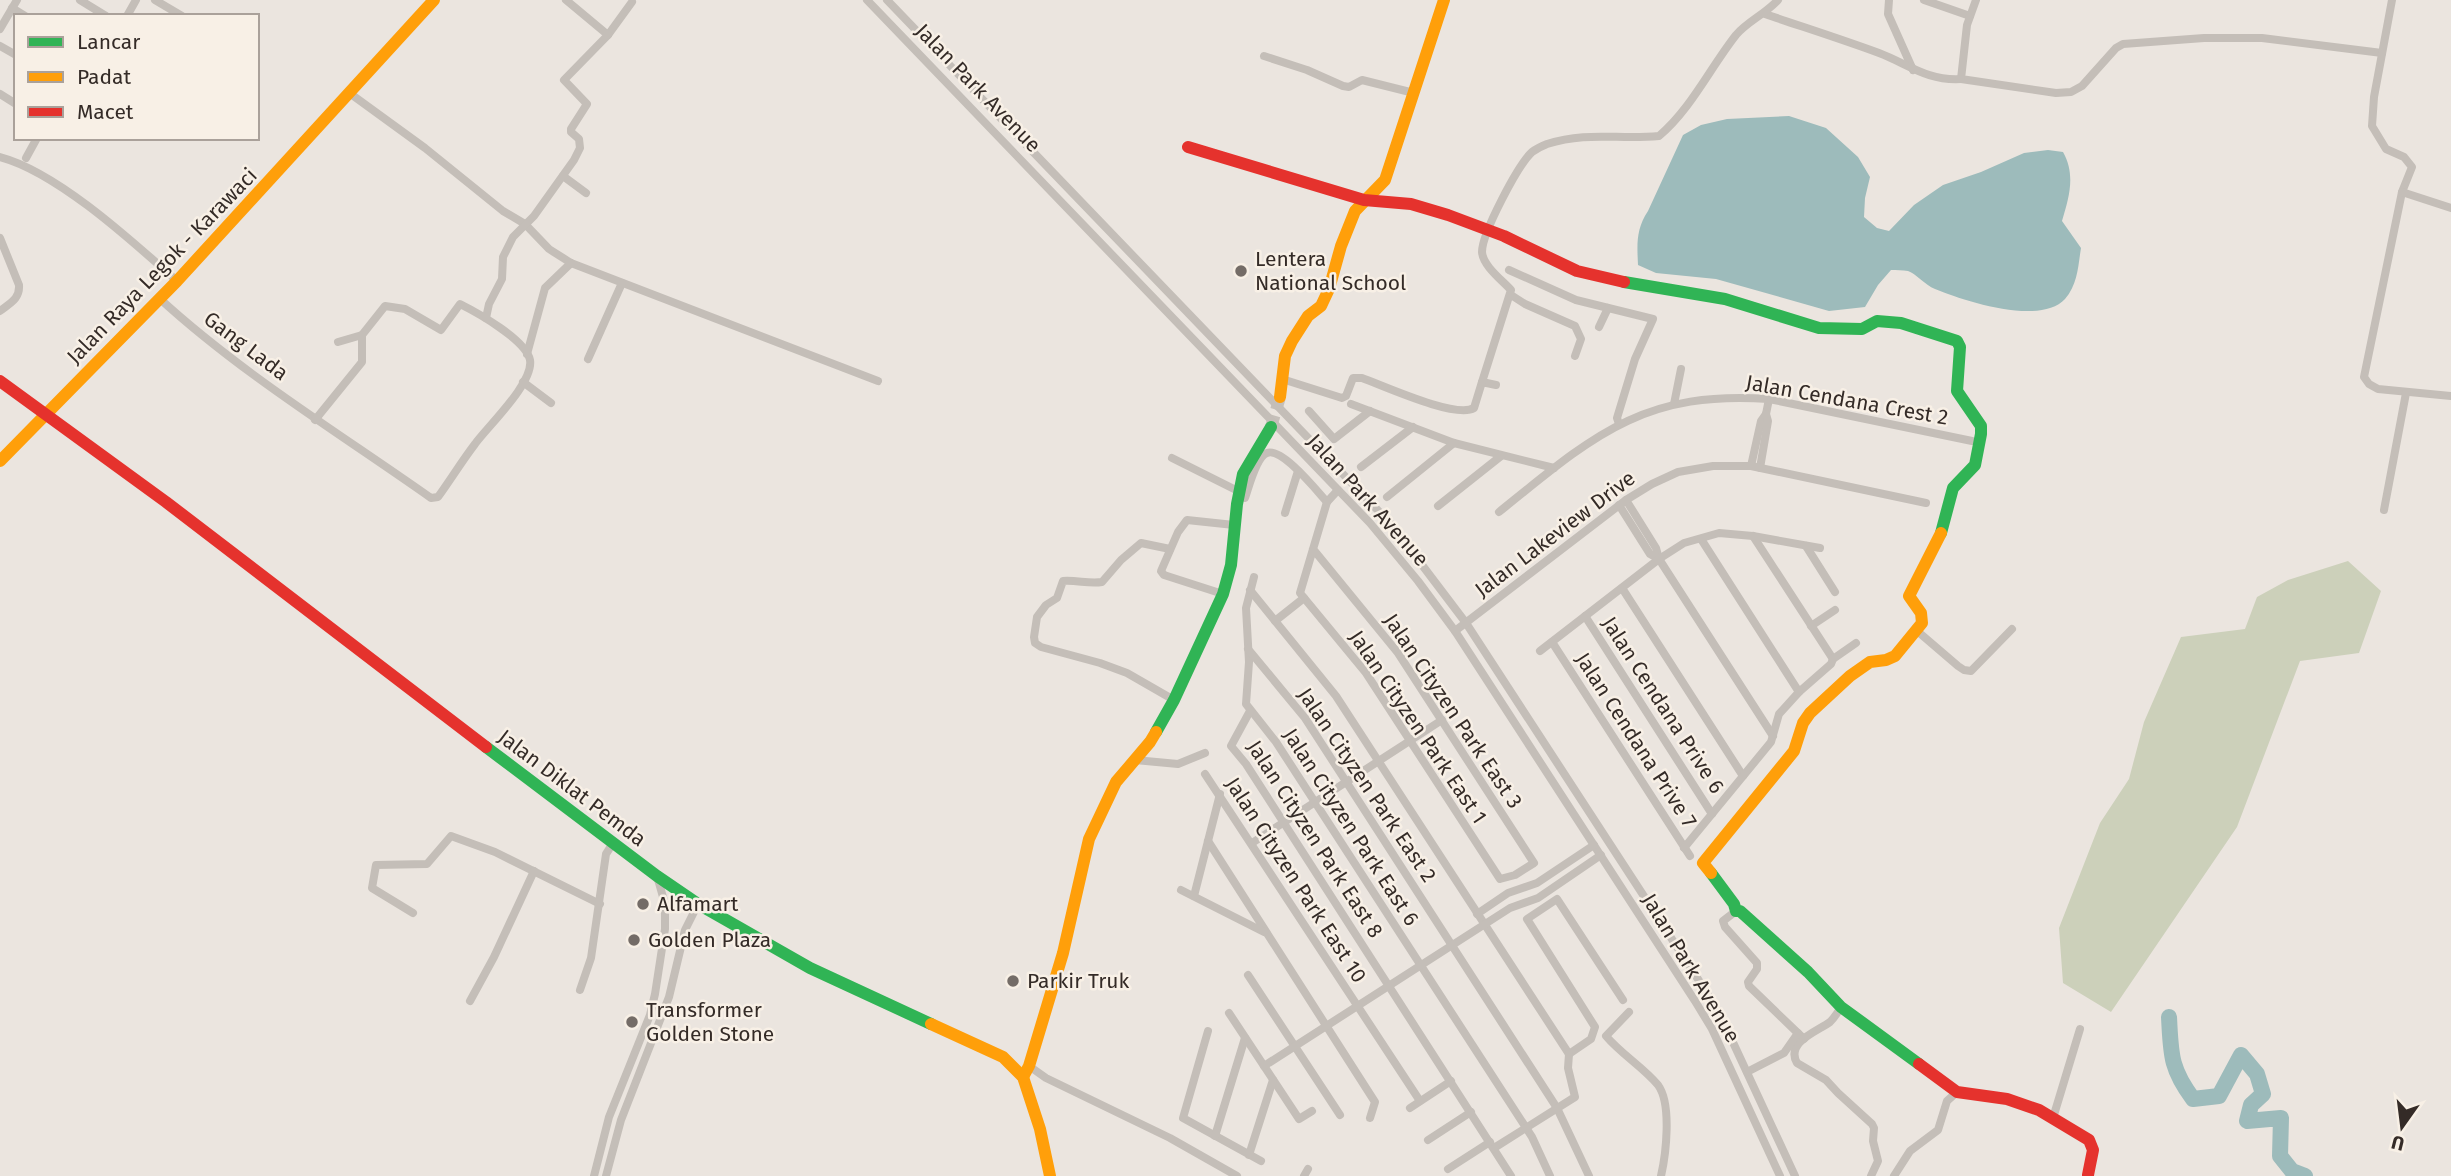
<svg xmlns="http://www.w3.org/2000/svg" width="2451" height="1176" font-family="'Fira Sans',sans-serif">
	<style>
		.green { fill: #ccd0ba }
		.water { fill: #9dbbbb }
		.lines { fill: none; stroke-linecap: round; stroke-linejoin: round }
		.river { stroke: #9dbbbb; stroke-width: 16 }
		.secondary-tunnel { stroke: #c6c0ba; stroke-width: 12; stroke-dasharray: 12 6; stroke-linecap: butt }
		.street { stroke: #c4beb8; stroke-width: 8 }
		.fast { stroke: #30b455; stroke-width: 12 }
		.slow { stroke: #ff9f0a; stroke-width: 12 }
		.jam { stroke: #e5322d; stroke-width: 12 }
		.poi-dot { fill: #746c67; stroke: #f8f0e6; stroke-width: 2.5 }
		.labels { text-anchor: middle; stroke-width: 5; stroke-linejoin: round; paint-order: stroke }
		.street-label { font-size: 21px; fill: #342b27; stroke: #f8f0e6 }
		.poi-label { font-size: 21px; fill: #342b27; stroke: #f8f0e6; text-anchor: start }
	</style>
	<rect width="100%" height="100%" fill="#ebe5df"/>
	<!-- green -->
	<polygon class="green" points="2348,561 2381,591 2359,653 2300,661 2237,827 2111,1012 2063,983 2059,928 2100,823 2129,779 2144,722 2181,637 2245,629 2257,597 2288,580"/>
	<!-- water -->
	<path class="water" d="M1789 116 1826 128 1858 157 1870 177 1865 198 1864 217 1877 228 1889 231 1914 205 1943 185 1981 172 2024 153 2048 150 2063 152C2076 175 2069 197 2062 221L2081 248C2078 266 2078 284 2065 299 2040 326 1964 301 1935 289 1925 285 1915 273 1908 271 1903 270 1896 270 1891 270L1878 285 1865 307 1829 311 1716 279 1656 273 1638 265C1637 244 1636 229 1648 211L1683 135 1701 125 1727 119Z"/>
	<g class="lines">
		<!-- river -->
		<path class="river" d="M2169 1017C2171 1054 2170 1068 2193 1099L2219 1096 2241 1055 2257 1074 2263 1094 2251 1105 2247 1121 2281 1118 2280 1156 2292 1171 2305 1176"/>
		<!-- secondary-tunnel -->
		<polyline class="secondary-tunnel" points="1271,427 1280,397"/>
		<!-- street -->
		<g class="street">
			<polyline points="80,0 106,16"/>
			<polyline points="155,0 182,16"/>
			<polyline points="867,0 1370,523 1418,581 1455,631 1695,1001 1712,1029 1780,1176"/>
			<polyline points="887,0 1391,524 1466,623 1707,993 1724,1023 1795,1176"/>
			<polyline points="1889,0 1888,14 1913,70"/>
			<polyline points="1924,0 1970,16"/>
			<polyline points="1976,0 1967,25 1961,79 2056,93 2071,92 2082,86 2116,48 2123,44 2204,38 2262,38 2382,53"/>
			<polyline points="2392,0 2374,97 2372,126 2386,149 2404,157 2412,167 2402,192 2364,377 2369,384 2378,389 2451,396"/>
			<polyline points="12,8 25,16"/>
			<path d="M1765 14C1803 27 1841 39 1879 53 1908 64 1927 81 1961 79"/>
			<polyline points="127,16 136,0"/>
			<polyline points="0,29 17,0"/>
			<polyline points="608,35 632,2"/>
			<polyline points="0,46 16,55"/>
			<polyline points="1264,56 1307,70 1343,86 1349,87 1362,80 1414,93"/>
			<polyline points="348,92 425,148 503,211 525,224 549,249 571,263 878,381"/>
			<polyline points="0,94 16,104"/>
			<path d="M0 157C57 172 132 241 177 281"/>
			<polyline points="26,158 37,138"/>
			<polyline points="563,176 586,193"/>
			<polyline points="2402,192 2451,208"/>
			<path d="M0 238 19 285C20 299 10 303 0 311"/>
			<polyline points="1509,270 1576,300 1653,319 1635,359 1617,418 1619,424"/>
			<polyline points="1511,295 1525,304 1575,326 1581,339 1575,356"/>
			<path d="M159 298C242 374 339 433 431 498L438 497C451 479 462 461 475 444 488 426 534 383 530 360 526 340 478 313 460 304L441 330 405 309 385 306 362 335"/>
			<polyline points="486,318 489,304 502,279 503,257 513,237 534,216 574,160 580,148 579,139 571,132 571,129 587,104 564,80 608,35 566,0"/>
			<polyline points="1599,327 1608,308"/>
			<polyline points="527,354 545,288 571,263"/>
			<polyline points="588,359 622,283"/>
			<path d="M1282 379 1342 398 1346 396 1353 378H1362C1384 386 1456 419 1474 408L1482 382 1496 385"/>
			<polyline points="523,382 551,403"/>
			<path d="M1482 382 1511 290C1502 280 1483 266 1482 252 1482 233 1518 165 1532 152 1536 149 1542 146 1547 144 1588 131 1618 140 1659 136 1691 109 1710 68 1736 35 1748 21 1764 15 1778 0"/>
			<polyline points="1351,404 1454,443 1554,468"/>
			<polyline points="1674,404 1681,369"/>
			<polyline points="1309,411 1334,439 1370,411"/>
			<polyline points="315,420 362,362 362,335 338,342"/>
			<polyline points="1172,458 1238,491"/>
			<polyline points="1751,466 1761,421 1766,414 1769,399"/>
			<polyline points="1361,467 1413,427"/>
			<polyline points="1760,468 1768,421 1766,414"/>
			<polyline points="1387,497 1454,443"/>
			<path d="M1245 498C1249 487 1256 457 1267 453 1282 447 1317 491 1327 502"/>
			<polyline points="1626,500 1656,548 1659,559 1773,736"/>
			<polyline points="1619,505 1650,554 1659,559"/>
			<polyline points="1438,506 1501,456"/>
			<polyline points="2384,510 2406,393"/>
			<path d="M1499 512C1592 437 1642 390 1769 399L1972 441"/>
			<polyline points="1285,513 1298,471"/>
			<polyline points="1753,536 1833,659"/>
			<polyline points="1701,539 1799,692"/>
			<polyline points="1806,546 1835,592"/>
			<path d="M1170 549 1141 543 1121 560 1102 582C1089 584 1077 580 1063 581L1057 598 1046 605 1037 617 1034 637 1035 643 1041 647 1100 663 1127 673 1174 700"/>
			<polyline points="1313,549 1398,653 1534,863 1515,875 1500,879 1366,673 1300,593 1327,502 1338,490"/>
			<polyline points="1254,577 1246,608 1249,662 1246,704 1276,742 1532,1137 1550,1176"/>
			<polyline points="1622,588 1743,776"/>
			<polyline points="1250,590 1336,696 1569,1054"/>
			<polyline points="1223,594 1164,575 1161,571 1178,532 1187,520 1234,525"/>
			<polyline points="1585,616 1712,814"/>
			<polyline points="1275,621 1304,598"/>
			<polyline points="1811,626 1835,610"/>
			<polyline points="1916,630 1958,666 1964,670 1971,671 2012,629"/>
			<polyline points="1455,631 1626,500 1652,484 1678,472 1713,466 1751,466 1926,503"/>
			<polyline points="1552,642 1690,856"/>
			<polyline points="1248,649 1305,718 1557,1108 1589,1176"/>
			<polyline points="1540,651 1659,559 1684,543 1719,533 1753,536 1820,548"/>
			<polyline points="1250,711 1231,746 1246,764 1511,1176"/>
			<polyline points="1135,760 1178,764 1205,753"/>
			<polyline points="1205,774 1420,1101"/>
			<polyline points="1208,841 1375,1102 1370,1118"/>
			<polyline points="1252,843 1442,720"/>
			<polyline points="1684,848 1771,742 1779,714 1799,692 1831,664 1833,659 1856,643"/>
			<polyline points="1181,890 1264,932"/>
			<polyline points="1194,896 1220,794"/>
			<polyline points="1736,911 1723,921 1725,927 1757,963 1757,969 1748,982 1749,986 1804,1039"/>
			<polyline points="413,913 372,888 376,865 427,864 451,836 495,852 600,904"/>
			<polyline points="1477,914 1508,893 1537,883 1594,845"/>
			<polyline points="1248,975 1340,1115"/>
			<polyline points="580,990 591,958 606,854 613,843"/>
			<polyline points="470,1001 494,957 534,871"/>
			<path d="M1841 1007C1838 1012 1834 1018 1830 1022 1818 1031 1785 1042 1797 1063L1826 1080 1838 1093 1872 1124 1874 1128 1873 1141 1878 1161 1871 1176"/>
			<path d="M1629 1012 1606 1036C1621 1054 1643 1067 1658 1085 1672 1104 1666 1154 1661 1176"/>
			<polyline points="1229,1013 1299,1119 1312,1111"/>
			<polyline points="1208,1031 1183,1118 1261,1161"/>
			<polyline points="1569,1054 1591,1039 1595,1027 1527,919 1557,899 1623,1000"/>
			<polyline points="1029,1066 1046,1078 1170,1138 1237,1176"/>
			<polyline points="1264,1066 1510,908 1538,898 1601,855"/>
			<polyline points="1747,1072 1784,1053 1798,1033"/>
			<polyline points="1410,1108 1451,1081"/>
			<polyline points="2053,1118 2080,1029"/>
			<polyline points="1215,1136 1245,1038"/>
			<polyline points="1428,1140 1471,1112"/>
			<polyline points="1494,1148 1575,1097 1568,1068 1569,1054"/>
			<polyline points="1249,1155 1273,1080"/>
			<polyline points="1448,1169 1490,1142"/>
			<polyline points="594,1176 609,1117 650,1015 655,994 665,929 665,904 657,876"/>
			<polyline points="606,1176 621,1120 669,997 685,930 698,904"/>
			<polyline points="1304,1176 1308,1169"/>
			<polyline points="1894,1176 1910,1151 1938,1130 1947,1101 1957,1092"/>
		</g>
		<!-- fast -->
		<g class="fast">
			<polyline points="1624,282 1725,299 1819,328 1862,329 1877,321 1901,323 1957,341 1960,347 1957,391 1981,426 1981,434 1975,465 1953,488 1941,533"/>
			<polyline points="1156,732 1174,700 1223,594 1231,565 1237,504 1243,474 1271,427"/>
			<polyline points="486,747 657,876 698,904 810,968 931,1024"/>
			<polyline points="1711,873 1734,904 1736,911 1740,911 1808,972 1841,1007 1919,1064"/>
		</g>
		<!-- slow -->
		<g class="slow">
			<polyline points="1280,397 1285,356 1292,341 1308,316 1321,306 1329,289 1341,246 1355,211 1385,180 1444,0"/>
			<polyline points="0,461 177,281 434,0"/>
			<polyline points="1711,873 1703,863 1794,751 1803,723 1810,713 1850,676 1870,662 1886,660 1895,656 1922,623 1921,613 1909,596 1941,533"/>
			<polyline points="931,1024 1003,1057 1023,1077 1040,1129 1050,1176"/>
			<polyline points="1023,1077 1029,1066 1063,953 1089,839 1116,782 1150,742 1156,732"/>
		</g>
		<!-- jam -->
		<g class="jam">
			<polyline points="1188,147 1364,200 1411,204 1448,215 1504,236 1577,271 1624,282"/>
			<polyline points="0,381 166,502 486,747"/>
			<polyline points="1919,1064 1957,1092 2007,1099 2039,1110 2089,1140 2093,1150 2088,1175"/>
		</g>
	</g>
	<!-- markers -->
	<g class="poi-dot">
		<circle cx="1241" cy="271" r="7"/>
		<circle cx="643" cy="904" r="7"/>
		<circle cx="634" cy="940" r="7"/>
		<circle cx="1013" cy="981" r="7"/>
		<circle cx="632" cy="1022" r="7"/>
	</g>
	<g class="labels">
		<!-- street labels -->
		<g class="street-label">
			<text transform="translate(978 88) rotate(46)" y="7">Jalan Park Avenue</text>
			<text transform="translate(162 266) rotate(-46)" y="7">Jalan Raya Legok - Karawaci</text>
			<text transform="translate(246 346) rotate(37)" y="7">Gang Lada</text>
			<text transform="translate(1847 400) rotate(10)" y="7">Jalan Cendana Crest 2</text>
			<text transform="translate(1368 500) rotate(48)" y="7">Jalan Park Avenue</text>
			<text transform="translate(1555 534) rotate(-37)" y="7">Jalan Lakeview Drive</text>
			<text transform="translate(1663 705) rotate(57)" y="7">Jalan Cendana Prive 6</text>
			<text transform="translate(1453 711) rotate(56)" y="7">Jalan Cityzen Park East 3</text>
			<text transform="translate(1418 727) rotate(56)" y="7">Jalan Cityzen Park East 1</text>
			<text transform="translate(1636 740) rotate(57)" y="7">Jalan Cendana Prive 7</text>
			<text transform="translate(1367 785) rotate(56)" y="7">Jalan Cityzen Park East 2</text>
			<text transform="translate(572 788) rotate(37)" y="7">Jalan Diklat Pemda</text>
			<text transform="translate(1351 827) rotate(57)" y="7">Jalan Cityzen Park East 6</text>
			<text transform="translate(1315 839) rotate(57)" y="7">Jalan Cityzen Park East 8</text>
			<text transform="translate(1296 880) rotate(57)" y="7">Jalan Cityzen Park East 10</text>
			<text transform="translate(1691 968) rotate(59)" y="7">Jalan Park Avenue</text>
		</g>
		<!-- poi labels -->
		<g class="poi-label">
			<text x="1255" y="266">Lentera<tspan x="1255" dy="24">National School</tspan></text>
			<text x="657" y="911">Alfamart</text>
			<text x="648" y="947">Golden Plaza</text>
			<text x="1027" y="988">Parkir Truk</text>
			<text x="646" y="1017">Transformer<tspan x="646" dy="24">Golden Stone</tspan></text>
		</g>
	</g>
	<!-- legend -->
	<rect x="14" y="14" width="245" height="126" fill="#f8f0e6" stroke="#aaa19a" stroke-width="2"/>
	<rect x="28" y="37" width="35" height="10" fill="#30b455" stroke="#aaa19a" stroke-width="2"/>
	<text x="77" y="49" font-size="21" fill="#342b27">Lancar</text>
	<rect x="28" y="72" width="35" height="10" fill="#ff9f0a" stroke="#aaa19a" stroke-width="2"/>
	<text x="77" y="84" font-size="21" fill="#342b27">Padat</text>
	<rect x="28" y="107" width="35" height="10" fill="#e5322d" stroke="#aaa19a" stroke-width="2"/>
	<text x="77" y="119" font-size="21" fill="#342b27">Macet</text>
	<!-- north arrow -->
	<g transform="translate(2402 1127) rotate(194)" stroke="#f8f0e6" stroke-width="5" paint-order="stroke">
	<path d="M0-5L12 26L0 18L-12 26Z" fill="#342b27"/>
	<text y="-10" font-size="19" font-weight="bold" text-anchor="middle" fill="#342b27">U</text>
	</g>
</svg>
